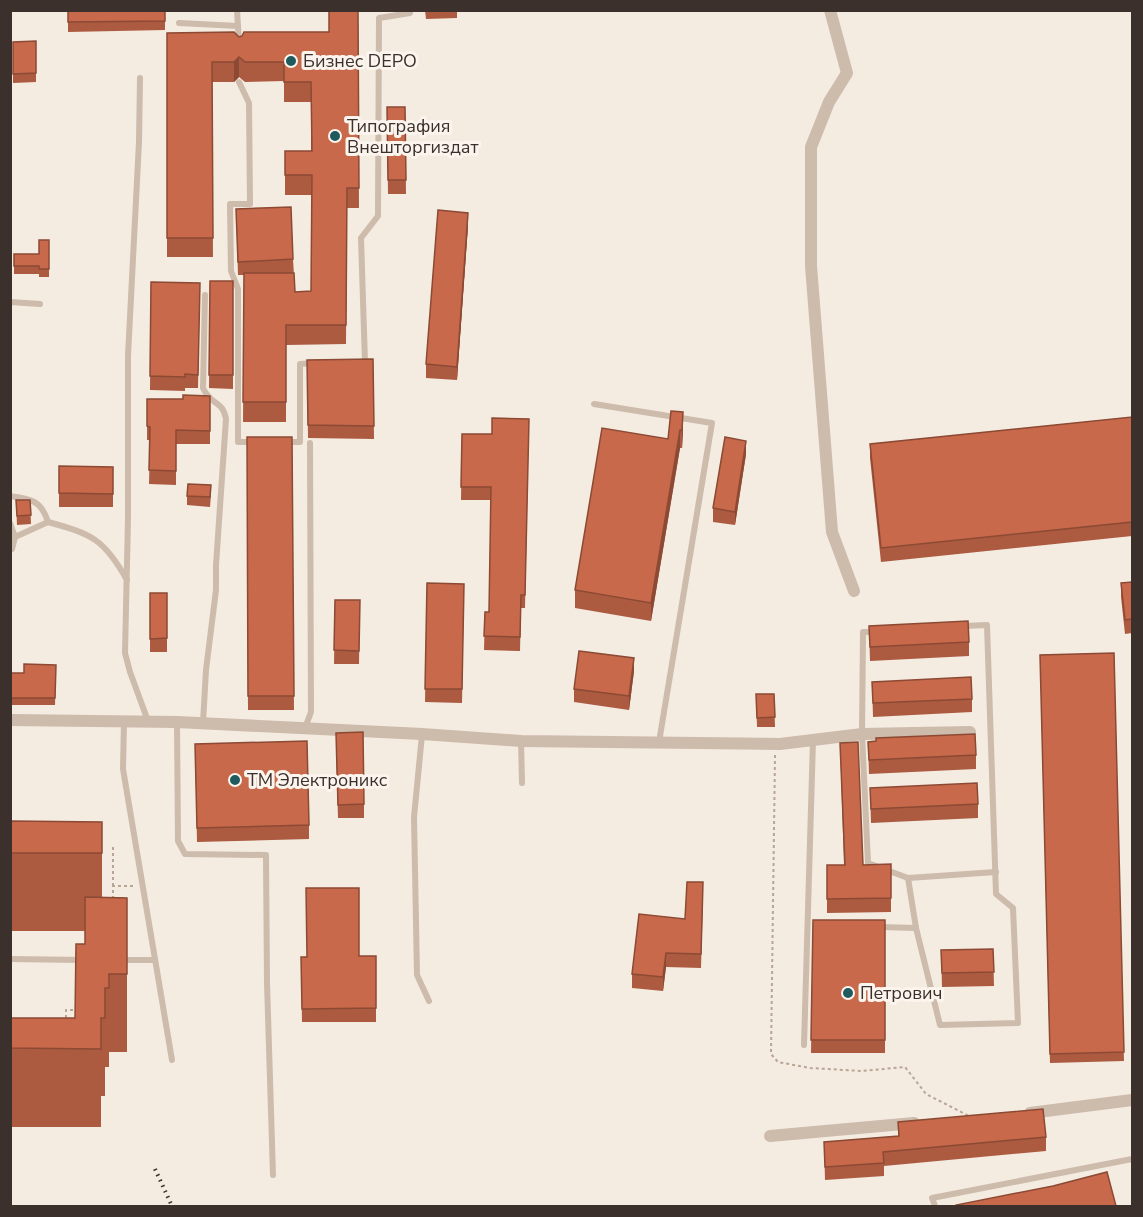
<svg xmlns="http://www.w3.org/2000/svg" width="1143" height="1217" font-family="'Nunito Sans',sans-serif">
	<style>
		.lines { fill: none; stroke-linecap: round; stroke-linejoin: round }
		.path { stroke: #b9a596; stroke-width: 2; stroke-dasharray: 3 3; stroke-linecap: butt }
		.lane { stroke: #cdbbac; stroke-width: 6 }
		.street { stroke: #cdbbac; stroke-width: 12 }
		.rail { stroke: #3b302b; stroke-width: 4; stroke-dasharray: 1.5 4.5; stroke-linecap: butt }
		.wall { fill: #ac5a40 }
		.shaded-wall { fill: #8c4a34 }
		.building { fill: #c8694b; stroke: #8c4a34; stroke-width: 1.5 }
		.poi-dot { fill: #1f5a5e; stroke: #fbf5ee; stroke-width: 2 }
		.labels { text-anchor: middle; stroke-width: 6; stroke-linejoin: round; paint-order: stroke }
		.poi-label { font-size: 18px; fill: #3b302b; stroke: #fbf5ee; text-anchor: start }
	</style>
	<rect width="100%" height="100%" fill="#f4ebe1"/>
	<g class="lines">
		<!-- path -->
		<g class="path">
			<polyline points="775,755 771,1054 778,1062 810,1068 862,1071 905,1067 926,1094 971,1117"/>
			<polyline points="113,886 113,845"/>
			<polyline points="113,899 113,886 134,886"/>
			<polyline points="66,1018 66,1010 76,1010"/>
		</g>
		<!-- lane -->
		<g class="lane">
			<polyline points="237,10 239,43"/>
			<polyline points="179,23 238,26"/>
			<polyline points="140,78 139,142 128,356 128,518 125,653 130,672 148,721"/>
			<polyline points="239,82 249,103 250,204 230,204 231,271 238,289 238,442 255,442"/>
			<polyline points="10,302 40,304"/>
			<polyline points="360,362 365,362 361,238 378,216 379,18 410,13 410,10"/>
			<polyline points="594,404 712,423 659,742"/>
			<polyline points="286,442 300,442 300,364 314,363"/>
			<path d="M10 496C31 499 41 500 48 522 92 534 104 539 127 580"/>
			<polyline points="10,523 15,537"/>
			<polyline points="12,549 15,537 48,522"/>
			<polyline points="875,632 863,632 862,734 868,863 908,878 996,872"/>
			<polyline points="124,722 123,769 172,1060"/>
			<polyline points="177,722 178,841 185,854 266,855 267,983 273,1175"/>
			<path d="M203 723 206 670 216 590V565L226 419C222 399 212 407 203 388L205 295"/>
			<polyline points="305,728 311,712 310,443"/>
			<polyline points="422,735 414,817 417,975 429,1001"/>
			<polyline points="521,741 522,783"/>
			<polyline points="908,878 916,928"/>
			<polyline points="880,927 916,928 940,1025 1018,1023 1013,908 996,894 987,625 963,626"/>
			<polyline points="10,959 82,960"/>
			<polyline points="119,960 155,960"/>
			<polyline points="804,1045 813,740"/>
			<polyline points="935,1206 932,1198 1132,1159"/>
		</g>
		<!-- street -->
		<g class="street">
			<polyline points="830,10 847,73 829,102 811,147 811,266 832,532 854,591"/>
			<polyline points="10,720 177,722 422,734 521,741 780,744 862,734 970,732"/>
			<polyline points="1030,1113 1132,1100"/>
			<polyline points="770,1136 914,1123"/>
		</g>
		<!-- rail -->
		<polyline class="rail" points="155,1169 172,1206"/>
	</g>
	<!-- wall -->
	<g class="wall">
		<polygon points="68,10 165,10 165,30 68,32"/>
		<polygon points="358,10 359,208 347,208 346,344 286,345 286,422 243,422 244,275 238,275 236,209 293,259 295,292 311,291 312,195 285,195 285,151 311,151 311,102 284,102 284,81 245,82 239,77 234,82 212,82 213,257 167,257 167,33 239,37 329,32"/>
		<polygon points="425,10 457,10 457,18 426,19"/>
		<polygon points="36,41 36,82 13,83 13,42"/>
		<polygon points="387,107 405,107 406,194 388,194"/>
		<polygon points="468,226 457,380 426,378 426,364"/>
		<polygon points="49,240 49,277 39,277 39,274 14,274 14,254 39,254"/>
		<polygon points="210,281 233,281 233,389 209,388"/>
		<polygon points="151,282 200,283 198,388 185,388 185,391 150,390"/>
		<polygon points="373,359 374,439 308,438 307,360"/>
		<polygon points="210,396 210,444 176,444 176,485 149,484 150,440 147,440 147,399 183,399"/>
		<polygon points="671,411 683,430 682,448 680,448 651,621 575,608 575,590 668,439"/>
		<polygon points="1132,417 1132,536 881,562 870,458 870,444"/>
		<polygon points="529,419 525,608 521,608 520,651 484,650 485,612 489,612 491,500 461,500 462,434 492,434"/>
		<polygon points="247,437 292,437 294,710 248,710"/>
		<polygon points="746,454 735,525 713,522 713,508"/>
		<polygon points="59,466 113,467 113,507 59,507"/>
		<polygon points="211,495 210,507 187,505 187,496"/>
		<polygon points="16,500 30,500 31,524 17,525"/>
		<polygon points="1132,582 1132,633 1125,634 1121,597 1121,583"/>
		<polygon points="427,583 464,584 462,703 425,702"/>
		<rect x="150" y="593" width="17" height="59"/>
		<polygon points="335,600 360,600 359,664 334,664"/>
		<polygon points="869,626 969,642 969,656 870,661"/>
		<polygon points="1114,653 1124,1061 1050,1063 1040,655"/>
		<polygon points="56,665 55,705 10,705 10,673 24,673"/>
		<polygon points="634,671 629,710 574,702 574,689"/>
		<polygon points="872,682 972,699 972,712 873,717"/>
		<polygon points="756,694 774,694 775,727 757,727"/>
		<polygon points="868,742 976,755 976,769 869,774"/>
		<polygon points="840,743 863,865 891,864 891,912 827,913 827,865 844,865"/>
		<polygon points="195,744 309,825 309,839 197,842"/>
		<polygon points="336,747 364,804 364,818 338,818"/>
		<polygon points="870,788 978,804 978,818 871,823"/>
		<polygon points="10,821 102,822 102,897 127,898 127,1052 109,1052 109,1067 105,1067 105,1096 101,1096 101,1127 10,1127 10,1018 75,1018 85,944 85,931 10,931"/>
		<polygon points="703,896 701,968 666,967 663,991 632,988 632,974 685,919"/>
		<polygon points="813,920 885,920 885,1053 811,1053"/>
		<polygon points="993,949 994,986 942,987 941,950"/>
		<polygon points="376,956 376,1022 302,1022 301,957"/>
		<polygon points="898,1122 1046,1137 1046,1151 884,1166 884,1176 825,1180 824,1142 898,1136"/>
	</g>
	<!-- shaded-wall -->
	<g class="shaded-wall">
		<polygon points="239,57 239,77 234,82 234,62"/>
		<polygon points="468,213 468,226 457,380 457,367"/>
		<polygon points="683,412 683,430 682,448 682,430"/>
		<polygon points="680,430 680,448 651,621 651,603"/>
		<polygon points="746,441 746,454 735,525 735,512"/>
		<polygon points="634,658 634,671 629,710 629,696"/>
		<polygon points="666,953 666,967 663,991 663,977"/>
	</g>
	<!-- building -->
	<g class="building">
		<polygon points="68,10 165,10 165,21 68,22"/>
		<polygon points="329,10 358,10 359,188 347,188 346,325 286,325 286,402 243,402 244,273 294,273 295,292 311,291 312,175 285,175 285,151 312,151 311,82 284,82 284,62 245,62 239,57 234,62 212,62 213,238 167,238 167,33 234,32 239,37 242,36 244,32 329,32"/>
		<polygon points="36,41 36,73 13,74 13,42"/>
		<polygon points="387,107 405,107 406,180 388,180"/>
		<polygon points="291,207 293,259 238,262 236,209"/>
		<polygon points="438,210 468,213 457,367 426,364"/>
		<polygon points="39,240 49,240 49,269 39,269 39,266 14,266 14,254 39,254"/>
		<polygon points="210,281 233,281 233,375 209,375"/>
		<polygon points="151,282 200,283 198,375 185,374 185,377 150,376"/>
		<polygon points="373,359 374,426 308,425 307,360"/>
		<polygon points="183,395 210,396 210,431 176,430 176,471 149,470 150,427 147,426 147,399 183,399"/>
		<polygon points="671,411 683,412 682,430 680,430 651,603 575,590 602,428 668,439"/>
		<polygon points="1132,417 1132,522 881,548 870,444"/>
		<polygon points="492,418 529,419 525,595 521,595 520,637 484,636 485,612 489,612 491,487 461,487 462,434 492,434"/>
		<polygon points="247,437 292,437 294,696 248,696"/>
		<polygon points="725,437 746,441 735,512 713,508"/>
		<polygon points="59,466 113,467 113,494 59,493"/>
		<polygon points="188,484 211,485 210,497 187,496"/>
		<polygon points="16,500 30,500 31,515 17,516"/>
		<polygon points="1132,582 1132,619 1125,620 1121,583"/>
		<polygon points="427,583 464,584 462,689 425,689"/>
		<polygon points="150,593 167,593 167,638 150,639"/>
		<polygon points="335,600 360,600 359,651 334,650"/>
		<polygon points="968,621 969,642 870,647 869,626"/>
		<polygon points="579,651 634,658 629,696 574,689"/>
		<polygon points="1114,653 1124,1052 1050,1054 1040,655"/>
		<polygon points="24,664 56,665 55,698 10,698 10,673 24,673"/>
		<polygon points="971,677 972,699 873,703 872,682"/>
		<polygon points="756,694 774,694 775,717 757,718"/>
		<polygon points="363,732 364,804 338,805 336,733"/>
		<polygon points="975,734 976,755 869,760 868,742 876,741 876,738"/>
		<polygon points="307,741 309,825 197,828 195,744"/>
		<polygon points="858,742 863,865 891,864 891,898 827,899 827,865 845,865 840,743"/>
		<polygon points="977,783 978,804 871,809 870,788"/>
		<polygon points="10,821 102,822 102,853 10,853"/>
		<polygon points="687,882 703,882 701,954 666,953 663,977 632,974 639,914 685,919"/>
		<polygon points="306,888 359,888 359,956 376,956 376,1008 302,1009 301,957 307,957"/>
		<polygon points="85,897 127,898 127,974 109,974 109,988 105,988 105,1018 101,1018 101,1049 10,1048 10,1018 75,1018 76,944 85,944"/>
		<polygon points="813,920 885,920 885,1040 811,1040"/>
		<polygon points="993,949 994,972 942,973 941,950"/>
		<polygon points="1043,1109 1046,1137 883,1152 884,1163 825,1167 824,1142 899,1136 898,1122"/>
		<polygon points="1107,1172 1116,1206 956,1206 956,1205 1053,1186"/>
	</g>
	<!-- markers -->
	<g class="poi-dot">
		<circle cx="291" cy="61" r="6"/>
		<circle cx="335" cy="136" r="6"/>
		<circle cx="235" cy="780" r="6"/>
		<circle cx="848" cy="993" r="6"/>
	</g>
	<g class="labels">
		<!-- poi labels -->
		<g class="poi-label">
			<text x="303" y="67">Бизнес DEPO</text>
			<text x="347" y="132">Типография<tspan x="347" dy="21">Внешторгиздат</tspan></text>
			<text x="247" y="786">ТМ Электроникс</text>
			<text x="860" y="999">Петрович</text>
		</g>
	</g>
	<!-- border -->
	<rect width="1143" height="1217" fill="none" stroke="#3b302b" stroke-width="24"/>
</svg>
